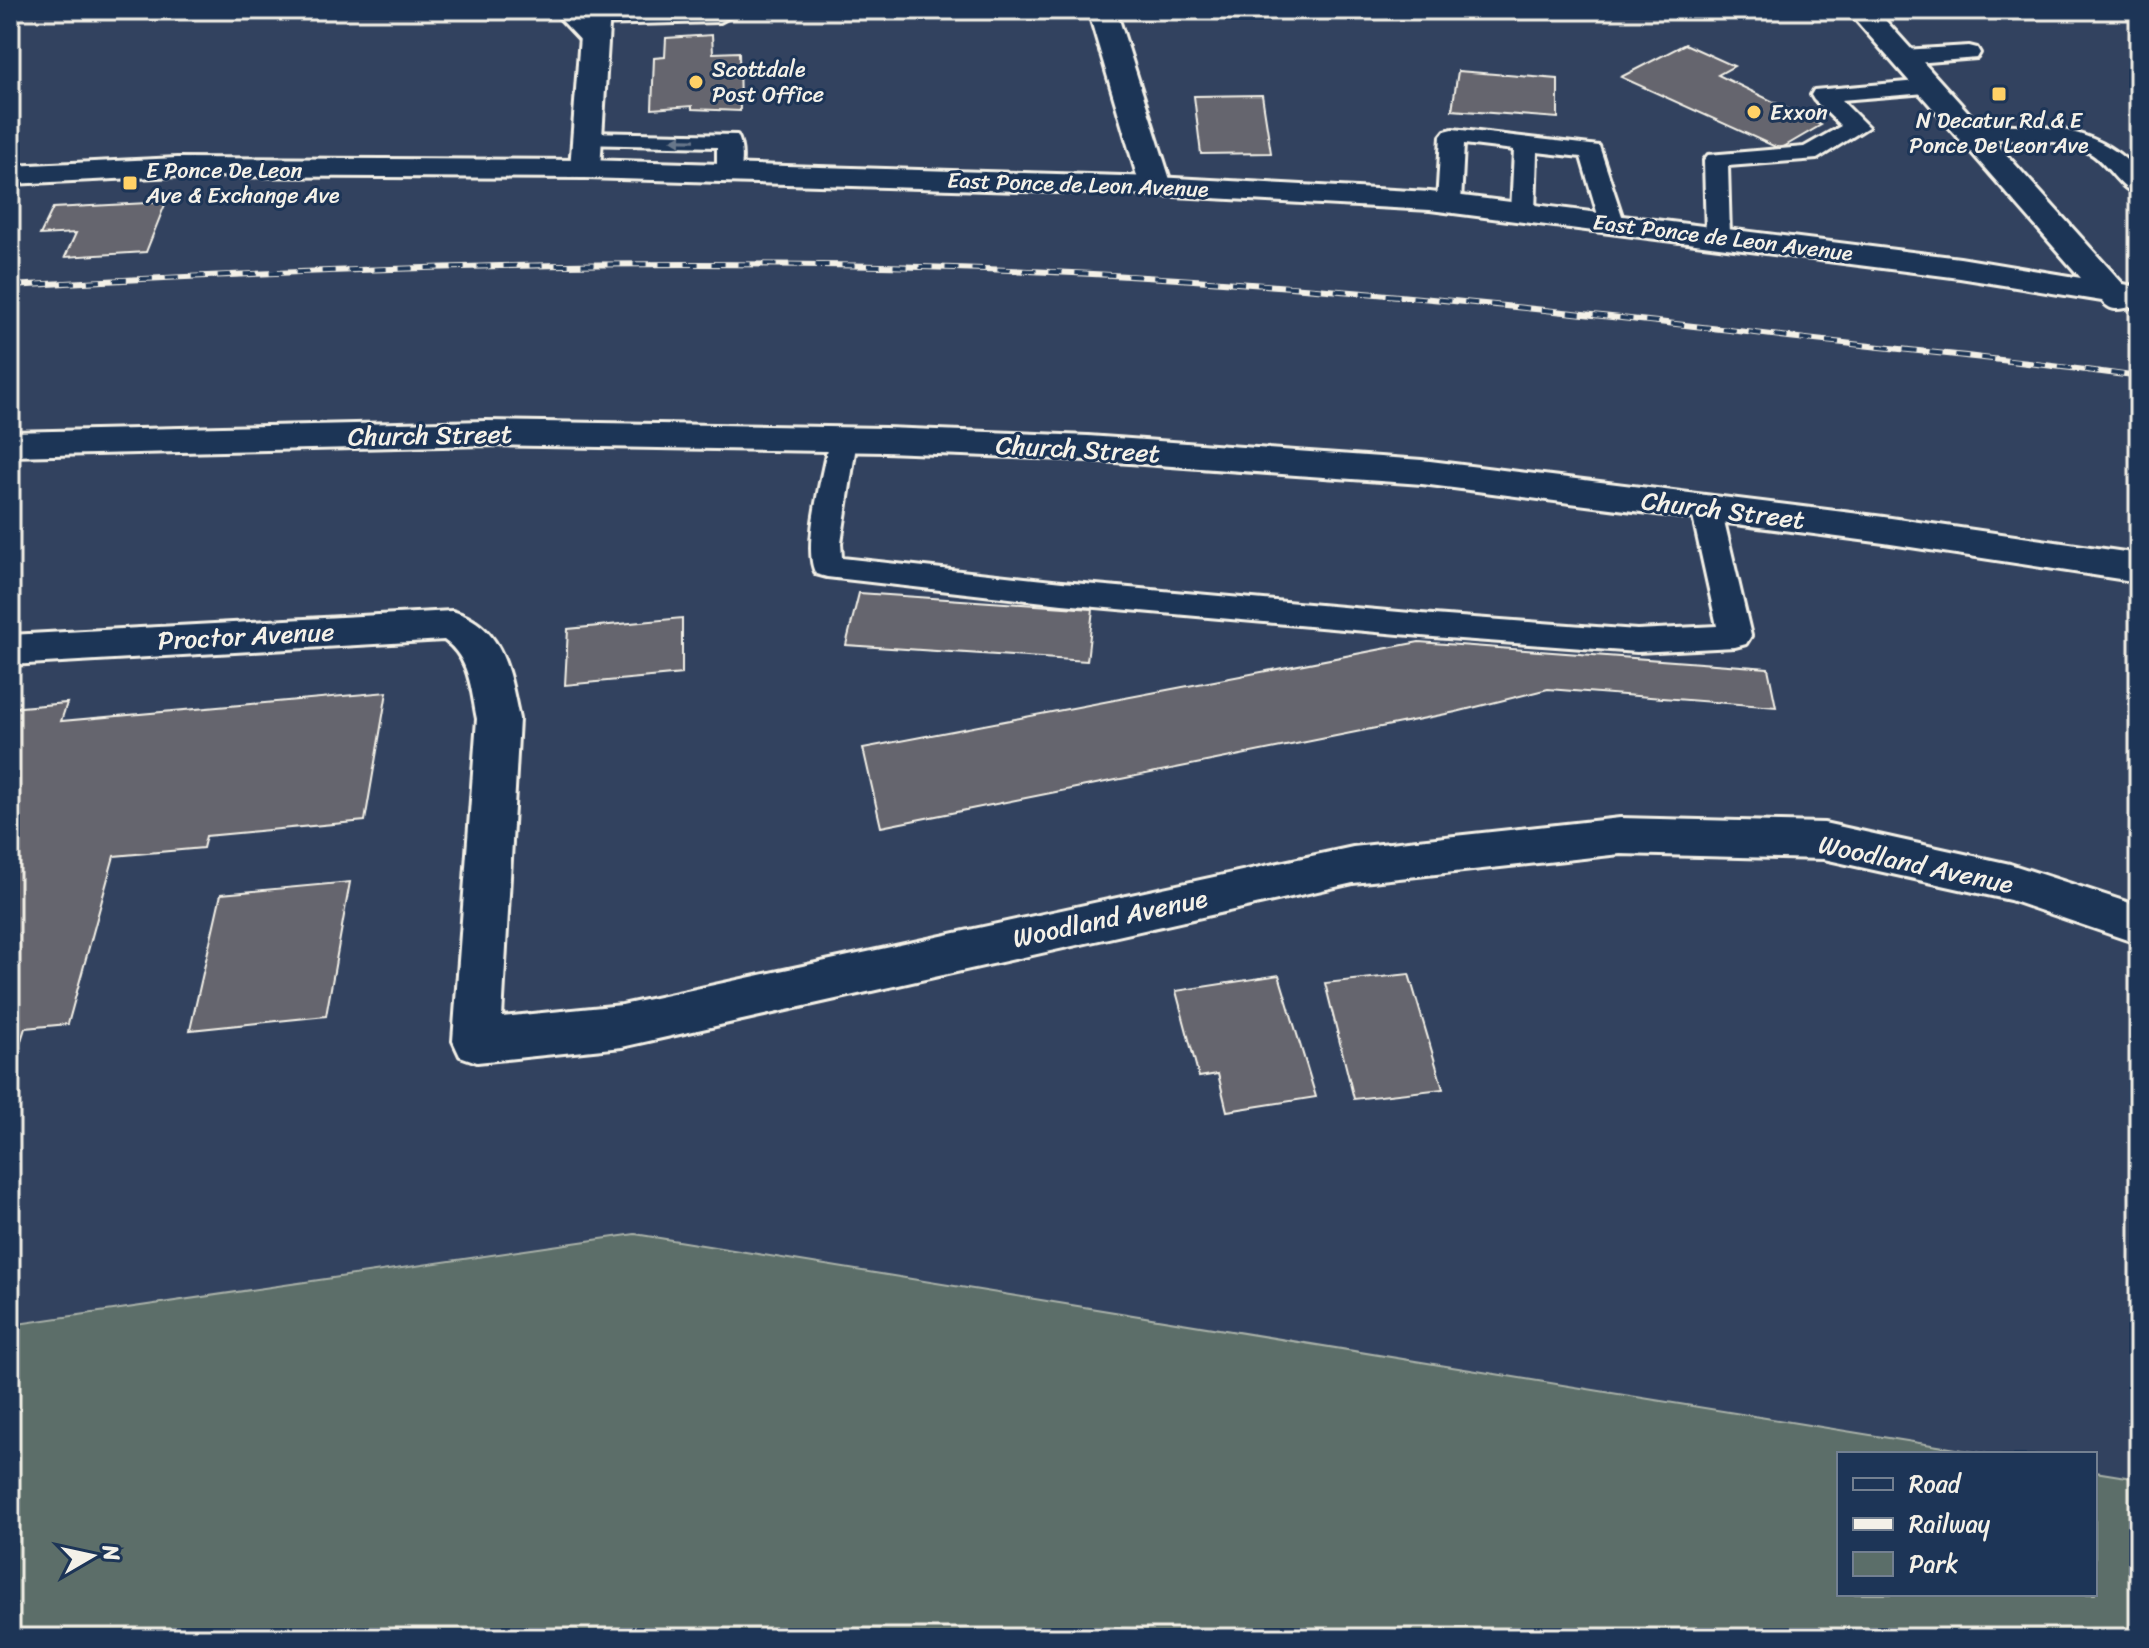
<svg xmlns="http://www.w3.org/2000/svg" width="2149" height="1648" font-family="Sriracha,sans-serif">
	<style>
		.built { fill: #33435e }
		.green { fill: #5b6e69; stroke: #a8b0a8; stroke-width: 2 }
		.building { fill: #65656e; stroke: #f4f1e8; stroke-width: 2 }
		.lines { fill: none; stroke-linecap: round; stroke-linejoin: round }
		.lane-casing { stroke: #f4f1e8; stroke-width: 6 }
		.street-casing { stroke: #f4f1e8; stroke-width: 6 }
		.secondary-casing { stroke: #f4f1e8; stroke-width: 6 }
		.lane { fill: #1d3557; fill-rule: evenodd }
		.street { fill: #1d3557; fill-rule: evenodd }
		.secondary { fill: #1d3557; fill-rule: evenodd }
		.rail-casing { stroke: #f4f1e8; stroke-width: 6 }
		.rail { stroke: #1d3557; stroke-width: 4; stroke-dasharray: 13; stroke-linecap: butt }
		.oneway { fill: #68778a }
		.poi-dot { fill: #ffd166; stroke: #1d3557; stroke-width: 3 }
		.labels { text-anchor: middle; stroke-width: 6; stroke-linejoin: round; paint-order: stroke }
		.far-poi-label { font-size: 22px; fill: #f4f1e8; stroke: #1d3557; text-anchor: start }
		.far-street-label { font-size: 22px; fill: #f4f1e8; stroke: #1d3557 }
		.street-label { font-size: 26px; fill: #f4f1e8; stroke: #1d3557 }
	</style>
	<rect width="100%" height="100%" fill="#1d3557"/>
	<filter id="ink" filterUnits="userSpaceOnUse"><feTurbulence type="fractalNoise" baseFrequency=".0125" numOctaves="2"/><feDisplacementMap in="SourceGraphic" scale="16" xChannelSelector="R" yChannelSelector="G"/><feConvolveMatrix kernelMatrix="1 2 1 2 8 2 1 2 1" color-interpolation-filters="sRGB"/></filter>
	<g filter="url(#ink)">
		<!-- built -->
		<polygon class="built" points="10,10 1435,10 1520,13 1519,10 2139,10 2139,1479 2095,1472 2095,1454 1987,1454 635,1234 10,1325"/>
		<!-- green -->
		<polygon class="green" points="635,1234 1987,1454 1839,1454 1839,1594 2095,1594 2095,1472 2139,1479 2139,1638 10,1638 10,1325"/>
		<!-- building -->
		<g class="building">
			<polygon points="712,35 713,53 739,52 740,111 692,109 692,106 652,109 654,58 665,57 666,38"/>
			<polygon points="1685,44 1734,66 1718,75 1821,125 1780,149 1621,77"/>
			<polygon points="1458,71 1558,79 1558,118 1452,110"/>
			<polygon points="1262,95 1271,153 1201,154 1194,96"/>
			<polygon points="166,202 146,252 65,257 76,233 40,235 53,208"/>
			<polygon points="859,593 1093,609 1087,661 846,645"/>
			<polygon points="682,618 682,674 565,685 568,629"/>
			<polygon points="1419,642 1768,668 1776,707 1548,689 1456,712 881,827 863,748"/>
			<polygon points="387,692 365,821 206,836 203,848 114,856 68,1024 25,1028 10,1076 10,708 67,703 61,721"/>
			<polygon points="350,882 326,1016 190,1030 221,894"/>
			<polygon points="1409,974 1443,1089 1354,1099 1325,983"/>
			<polygon points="1279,975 1316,1097 1227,1111 1218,1074 1199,1077 1176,991"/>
		</g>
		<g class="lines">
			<!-- lane casing -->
			<g class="lane-casing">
				<g id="lane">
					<polygon points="552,10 575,10 585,19 595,14 706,10 722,10 731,16 720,22 591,25 605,41 594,48 586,46"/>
					<polygon points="1969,46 1977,48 1980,53 1977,58 1903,64 1892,57 1903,50"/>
					<polygon points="1930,80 1938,82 1941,87 1938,92 1841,100 1868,127 1817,159 1728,166 1730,236 1727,241 1709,241 1706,236 1704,160 1708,155 1804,147 1841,126 1814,100 1811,95 1814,90"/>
					<path d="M1968 123C2031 127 2095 120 2139 173V195C2119 190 2108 162 2088 152 2049 132 2001 145 1960 135L1956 130 1960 125Z"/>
					<polygon points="1453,129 1599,146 1624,222 1621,227 1603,227 1600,222 1581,157 1537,152 1535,212 1532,217 1514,217 1511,212 1514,150 1464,144 1461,203 1458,208 1440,208 1437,203 1441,136 1445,131"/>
					<path d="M587 132 737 135C743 145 744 168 737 178H721L717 173V147L579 144 575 139 579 134Z"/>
					<path d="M843 430 853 433 857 439 841 543 842 558 1062 582 1433 615 1637 630 1717 626 1691 508 1696 501 1706 498 1716 501 1721 508 1751 636 1746 644 1735 647 1637 652 1433 637 1062 604 827 577 816 574C801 549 824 470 829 439L833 433Z"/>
				</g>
			</g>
			<!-- street casing -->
			<g class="street-casing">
				<g id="street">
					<polygon points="582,10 610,10 600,169 596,176 585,178 574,176 570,169"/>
					<polygon points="1088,10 1116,10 1172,186 1167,193 1156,195 1145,193 1140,186"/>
					<path d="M452 611C504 626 509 672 519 719L502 1017 622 1005 1353 847 1620 818 1824 823 2010 864 2139 906V944L2010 900 1824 859 1620 854 1353 883 622 1047 477 1062 460 1056 453 1041 477 719C471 689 470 658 444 640L10 665V635Z"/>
				</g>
			</g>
			<!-- secondary casing -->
			<g class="secondary-casing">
				<g id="secondary">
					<path d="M1847 10H1876L2123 284 2139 287V307C2124 305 2115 316 2102 301L1960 278 1430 210 1156 195 585 178 177 176 10 184V166L177 158 585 160 1156 177 1430 192 1960 258 2081 278Z"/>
					<polygon points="486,421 885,428 1088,436 1422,460 1884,517 2139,554 2139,582 1884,543 1422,484 1088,460 885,452 486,445 10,456 10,432"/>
				</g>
			</g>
			<!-- lane -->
			<use href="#lane" class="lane"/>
			<!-- street -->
			<use href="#street" class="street"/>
			<!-- secondary -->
			<use href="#secondary" class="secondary"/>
			<!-- rail casing -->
			<g class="rail-casing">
				<path id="rail" d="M10 286C324 268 639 258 954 268 1236 277 1517 305 1798 338 1911 351 2026 361 2139 377"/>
			</g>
			<!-- rail -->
			<use href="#rail" class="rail"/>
		</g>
		<!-- one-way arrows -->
		<defs><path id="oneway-solid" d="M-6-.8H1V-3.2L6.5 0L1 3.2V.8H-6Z" transform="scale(2)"/></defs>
		<use class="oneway" href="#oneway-solid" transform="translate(683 140) rotate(-179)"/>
	</g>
	<!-- markers -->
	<g class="poi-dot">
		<circle cx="696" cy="82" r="8"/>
		<rect x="1991" y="86" width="16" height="16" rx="4"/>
		<circle cx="1754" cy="112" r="8"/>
		<rect x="122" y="175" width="16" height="16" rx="4"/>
	</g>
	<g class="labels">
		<!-- far-poi labels -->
		<g class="far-poi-label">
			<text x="712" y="77">Scottdale<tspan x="712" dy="25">Post Office</tspan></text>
			<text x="1770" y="120">Exxon</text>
			<text x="1999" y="128" text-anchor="middle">N Decatur Rd &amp; E<tspan x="1999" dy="25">Ponce De Leon Ave</tspan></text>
			<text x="146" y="178">E Ponce De Leon<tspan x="146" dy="25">Ave &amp; Exchange Ave</tspan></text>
		</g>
		<!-- far-street labels -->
		<g class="far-street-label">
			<text transform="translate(1078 184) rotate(2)" y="8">East Ponce de Leon Avenue</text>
			<text transform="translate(1723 237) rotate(7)" y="8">East Ponce de Leon Avenue</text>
		</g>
		<!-- street labels -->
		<g class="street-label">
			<text transform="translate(430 435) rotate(-1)" y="9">Church Street</text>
			<text transform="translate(1078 449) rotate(3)" y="9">Church Street</text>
			<text transform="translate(1723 510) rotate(7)" y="9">Church Street</text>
			<text transform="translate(246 636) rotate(-3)" y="9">Proctor Avenue</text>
			<text transform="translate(1916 864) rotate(12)" y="9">Woodland Avenue</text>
			<text transform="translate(1110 918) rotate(-12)" y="9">Woodland Avenue</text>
		</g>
	</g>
	<!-- margin -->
	<rect width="2149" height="1648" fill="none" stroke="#1d3557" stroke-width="40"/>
	<rect x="20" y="20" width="2109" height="1608" fill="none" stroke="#f4f1e8" stroke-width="3" filter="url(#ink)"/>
	<!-- legend -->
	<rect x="1837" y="1452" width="260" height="144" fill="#1d3557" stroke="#738091" stroke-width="2"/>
	<rect x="1853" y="1478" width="40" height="12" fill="#1d3557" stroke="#738091" stroke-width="2"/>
	<text x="1909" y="1492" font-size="24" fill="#f4f1e8">Road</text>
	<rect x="1853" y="1518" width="40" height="12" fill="#f4f1e8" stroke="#738091" stroke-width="2"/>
	<text x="1909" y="1532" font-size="24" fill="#f4f1e8">Railway</text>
	<rect x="1853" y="1552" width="40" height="24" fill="#5b6e69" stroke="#738091" stroke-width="2"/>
	<text x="1909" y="1572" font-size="24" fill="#f4f1e8">Park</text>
	<!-- north arrow -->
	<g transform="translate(92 1556) rotate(81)" stroke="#1d3557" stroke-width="6" paint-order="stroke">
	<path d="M0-6L14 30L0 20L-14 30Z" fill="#f4f1e8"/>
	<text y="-12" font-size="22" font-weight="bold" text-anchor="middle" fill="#f4f1e8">N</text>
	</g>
</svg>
